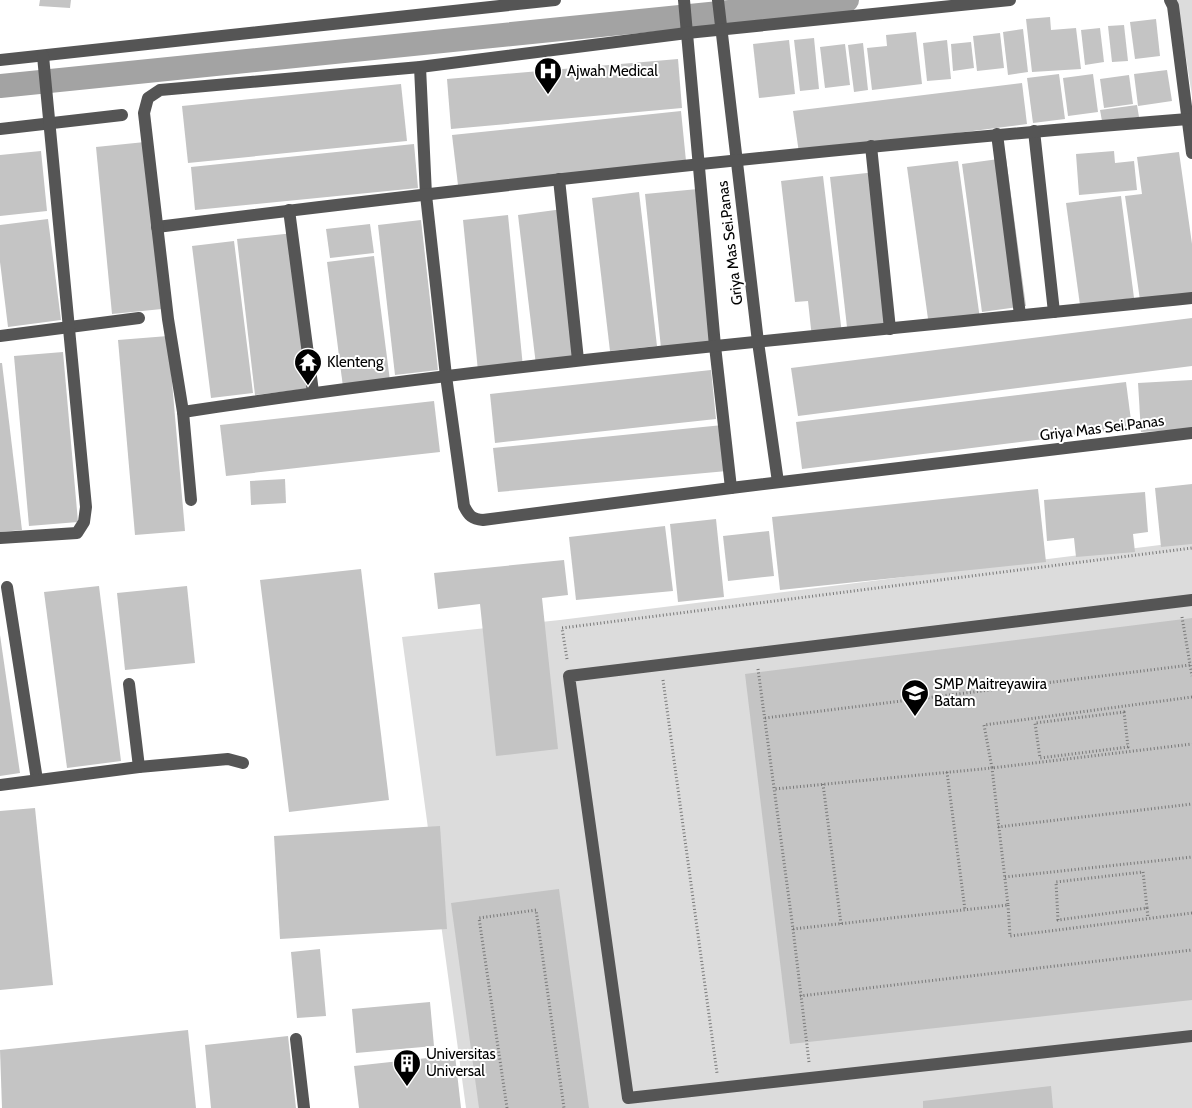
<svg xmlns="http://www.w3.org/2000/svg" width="1192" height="1108" font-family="Cabin,sans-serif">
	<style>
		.green { fill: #dcdcdc }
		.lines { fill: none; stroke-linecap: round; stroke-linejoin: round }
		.canal { stroke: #a3a3a3; stroke-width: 24 }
		.building { fill: #c4c4c4 }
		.path { stroke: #777; stroke-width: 3; stroke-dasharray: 1 2.5; stroke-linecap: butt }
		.minor { stroke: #555; stroke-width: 12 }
		.labels { text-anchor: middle; stroke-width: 4; stroke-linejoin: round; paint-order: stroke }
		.poi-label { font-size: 15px; fill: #000; stroke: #fff; text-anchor: start }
		.street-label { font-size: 15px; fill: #000; stroke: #fff }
	</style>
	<rect width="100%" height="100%" fill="#fff"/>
	<!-- green -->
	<g class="green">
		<polygon points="1177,0 1192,0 1192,96"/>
		<polygon points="1192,541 1192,1108 466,1108 402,637 560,620"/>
	</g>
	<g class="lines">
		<!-- canal -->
		<polyline class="canal" points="0,86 847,0"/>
	</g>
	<!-- building -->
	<g class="building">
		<polygon points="40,0 71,0 70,8 39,6"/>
		<polygon points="1050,17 1051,30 1076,28 1081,69 1032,72 1026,19"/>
		<polygon points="1156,19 1160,56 1135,59 1130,22"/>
		<polygon points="1124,25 1128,61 1112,62 1108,26"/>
		<polygon points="1100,28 1104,62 1085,65 1081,30"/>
		<polygon points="1023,29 1028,72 1008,75 1003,32"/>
		<polygon points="916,32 922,84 872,90 867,48 887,46 886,35"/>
		<polygon points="1000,33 1004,68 977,71 973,36"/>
		<polygon points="814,38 819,89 800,91 794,40"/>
		<polygon points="789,40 795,94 759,98 753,44"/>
		<polygon points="947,40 951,79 927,81 923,43"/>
		<polygon points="971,42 974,68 953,71 951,44"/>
		<polygon points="863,43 868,90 854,92 848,45"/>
		<polygon points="845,44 850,85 825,88 820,47"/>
		<polygon points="678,59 682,108 451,129 447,79"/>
		<polygon points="1167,70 1172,101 1138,106 1134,74"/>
		<polygon points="1059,74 1065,119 1033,123 1027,78"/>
		<polygon points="1093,74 1098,112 1068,116 1063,78"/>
		<polygon points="1129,75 1133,104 1104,108 1100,79"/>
		<polygon points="1022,83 1027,124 799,153 793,111"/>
		<polygon points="401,84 407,141 188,163 182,106"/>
		<polygon points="1137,105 1139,117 1102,121 1100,110"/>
		<polygon points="681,111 686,161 458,185 452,135"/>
		<polygon points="145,142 162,309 112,314 96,147"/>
		<polygon points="414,144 418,188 195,210 191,167"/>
		<polygon points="41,151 47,211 0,216 0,155"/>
		<polygon points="1114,151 1115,163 1134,161 1137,190 1079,195 1076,154"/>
		<polygon points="1179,152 1192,244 1192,293 1140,300 1125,196 1142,194 1137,157"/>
		<polygon points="1006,158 1026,306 982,312 962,164"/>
		<polygon points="958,161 980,319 929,326 907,167"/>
		<polygon points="876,172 894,331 848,336 830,177"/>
		<polygon points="823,176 842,334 812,338 808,301 795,302 781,181"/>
		<polygon points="698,189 715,343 661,348 645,194"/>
		<polygon points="639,192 657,346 610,351 592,198"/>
		<polygon points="1121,196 1134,298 1080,305 1066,203"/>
		<polygon points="563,209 581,359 536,365 518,215"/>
		<polygon points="508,215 523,367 478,371 463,220"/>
		<polygon points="48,219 61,320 8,327 0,262 0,225"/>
		<polygon points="421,220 438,370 395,375 378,225"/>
		<polygon points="370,224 374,253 330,258 326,229"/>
		<polygon points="294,233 313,388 255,395 237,239"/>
		<polygon points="234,241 253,393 211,398 192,246"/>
		<polygon points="374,256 390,381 343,387 327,262"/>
		<polygon points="1192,318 1192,366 798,416 791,368"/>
		<polygon points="168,336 185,531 135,535 118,340"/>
		<polygon points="63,352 78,522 29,526 14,356"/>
		<polygon points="0,363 2,363 22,530 0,532"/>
		<polygon points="711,370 716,419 495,443 490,394"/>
		<polygon points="1192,380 1192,429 1141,432 1138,383"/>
		<polygon points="1126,382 1132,428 802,469 796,422"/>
		<polygon points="434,401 440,452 226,476 220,425"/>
		<polygon points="723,425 727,471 498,492 493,448"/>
		<polygon points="285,479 286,503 251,505 250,481"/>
		<polygon points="1192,484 1192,544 1161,547 1155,488"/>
		<polygon points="1038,489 1046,562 780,590 772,517"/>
		<polygon points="1145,492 1148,532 1133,534 1135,552 1076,557 1074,538 1047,541 1044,500"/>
		<polygon points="716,519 724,597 678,602 670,524"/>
		<polygon points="665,526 673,591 576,600 569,537"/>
		<polygon points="769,531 774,576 728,581 723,536"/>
		<polygon points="564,560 568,595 542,598 558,749 496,756 480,604 438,609 434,573"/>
		<polygon points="361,569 389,800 289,812 260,580"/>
		<polygon points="99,586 121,761 67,768 44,592"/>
		<polygon points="187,586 195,663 125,670 117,593"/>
		<polygon points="1192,618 1192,1000 790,1044 745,674"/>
		<polygon points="0,635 20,773 0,776"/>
		<polygon points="35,808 53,985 0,990 0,811"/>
		<polygon points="440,826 447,929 280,939 274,836"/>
		<polygon points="559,889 589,1108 479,1108 451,903"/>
		<polygon points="320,949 326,1016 297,1018 291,952"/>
		<polygon points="430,1002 434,1046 356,1053 352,1009"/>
		<polygon points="188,1030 196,1108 2,1108 0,1050"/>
		<polygon points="288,1036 296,1108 211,1108 205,1045"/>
		<polygon points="455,1055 461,1108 359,1108 354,1066"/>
		<polygon points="1051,1086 1053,1108 923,1108 923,1101"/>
	</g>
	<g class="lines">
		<!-- path -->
		<g class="path">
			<polyline points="1182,617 1192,676"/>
			<polyline points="567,659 562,628 1192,548"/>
			<polyline points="758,669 793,929 1008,905 992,768 775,789"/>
			<polyline points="663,680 717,1073"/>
			<polyline points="1192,697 984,725 992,768 1192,744"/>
			<polygon points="1124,712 1128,747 1040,758 1035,723"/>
			<polyline points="765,718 1190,665"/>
			<polyline points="947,772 965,910"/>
			<polyline points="823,784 841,924"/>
			<polyline points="998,827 1192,804"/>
			<polygon points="1143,872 1147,908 1058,920 1056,882"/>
			<polyline points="1005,877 1192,857"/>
			<polyline points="1008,905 1010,936 1192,913"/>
			<polyline points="1147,908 1148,918"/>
			<polyline points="793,929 809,1062"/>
			<polyline points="800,996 1192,950"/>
			<polyline points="507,1108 479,918 536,910 564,1108"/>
		</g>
		<!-- minor -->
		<g class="minor">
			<polyline points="684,0 715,346 731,488"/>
			<polyline points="718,0 758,342 778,482"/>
			<polyline points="1170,0 1173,6 1192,153"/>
			<polyline points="0,60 555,0"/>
			<path d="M420 67 426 195 446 376 464 506C469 516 472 519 483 520L731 488 1192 433"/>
			<polyline points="0,129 122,115"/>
			<polyline points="1034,131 1054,312"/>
			<polyline points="997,134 1020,315"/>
			<polyline points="871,146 890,329"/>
			<polyline points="559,179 578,360"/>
			<polyline points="289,210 313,392"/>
			<path d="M157 227C500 184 843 146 1188 119"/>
			<polyline points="0,336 139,318"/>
			<path d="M183 412C517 361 855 333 1192 298"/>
			<polyline points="191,500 183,412 168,319 144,113 148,98 160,90 420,67 687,33 1010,0"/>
			<polyline points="0,538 77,533 84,522 86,507 43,56"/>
			<polyline points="7,587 37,780"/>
			<polyline points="1192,600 569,676 628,1098 1192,1036"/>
			<polyline points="129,684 139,767"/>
			<polyline points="0,785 139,767 228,759 243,763"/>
			<polyline points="296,1039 304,1108"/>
		</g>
	</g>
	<!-- icons -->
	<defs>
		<g id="hospital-pin" transform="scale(1.4375)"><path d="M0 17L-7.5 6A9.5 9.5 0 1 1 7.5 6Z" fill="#000" stroke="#fff"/><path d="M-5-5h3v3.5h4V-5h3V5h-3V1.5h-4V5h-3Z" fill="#fff"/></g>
		<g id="temple-pin" transform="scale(1.4375)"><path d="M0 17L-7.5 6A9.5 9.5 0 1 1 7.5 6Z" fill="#000" stroke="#fff"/><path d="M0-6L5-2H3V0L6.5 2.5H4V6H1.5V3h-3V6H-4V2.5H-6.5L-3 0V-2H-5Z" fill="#fff"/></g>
		<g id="school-pin" transform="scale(1.4375)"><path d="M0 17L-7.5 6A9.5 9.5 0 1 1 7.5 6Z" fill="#000" stroke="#fff"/><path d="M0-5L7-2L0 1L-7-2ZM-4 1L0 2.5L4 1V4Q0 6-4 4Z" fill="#fff"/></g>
		<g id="building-pin" transform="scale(1.4375)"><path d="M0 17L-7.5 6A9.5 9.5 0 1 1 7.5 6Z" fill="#000" stroke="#fff"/><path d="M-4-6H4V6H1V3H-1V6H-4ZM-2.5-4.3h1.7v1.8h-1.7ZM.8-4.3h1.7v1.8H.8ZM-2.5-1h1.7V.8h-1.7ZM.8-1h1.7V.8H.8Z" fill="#fff"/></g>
	</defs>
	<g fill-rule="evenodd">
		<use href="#hospital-pin" x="548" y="71"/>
		<use href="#temple-pin" x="308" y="362"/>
		<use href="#school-pin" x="915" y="693"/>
		<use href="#building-pin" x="407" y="1063"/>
	</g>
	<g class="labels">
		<!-- poi labels -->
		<g class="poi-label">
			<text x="567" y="76">Ajwah Medical</text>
			<text x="327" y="367">Klenteng</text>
			<text x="934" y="689">SMP Maitreyawira<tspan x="934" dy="17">Batam</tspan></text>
			<text x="426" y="1059">Universitas<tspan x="426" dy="17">Universal</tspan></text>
		</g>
		<!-- street labels -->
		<g class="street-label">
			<text transform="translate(730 243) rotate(-97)" y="5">Griya Mas Sei.Panas</text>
			<text transform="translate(1102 428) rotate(-7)" y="5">Griya Mas Sei.Panas</text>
		</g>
	</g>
</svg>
